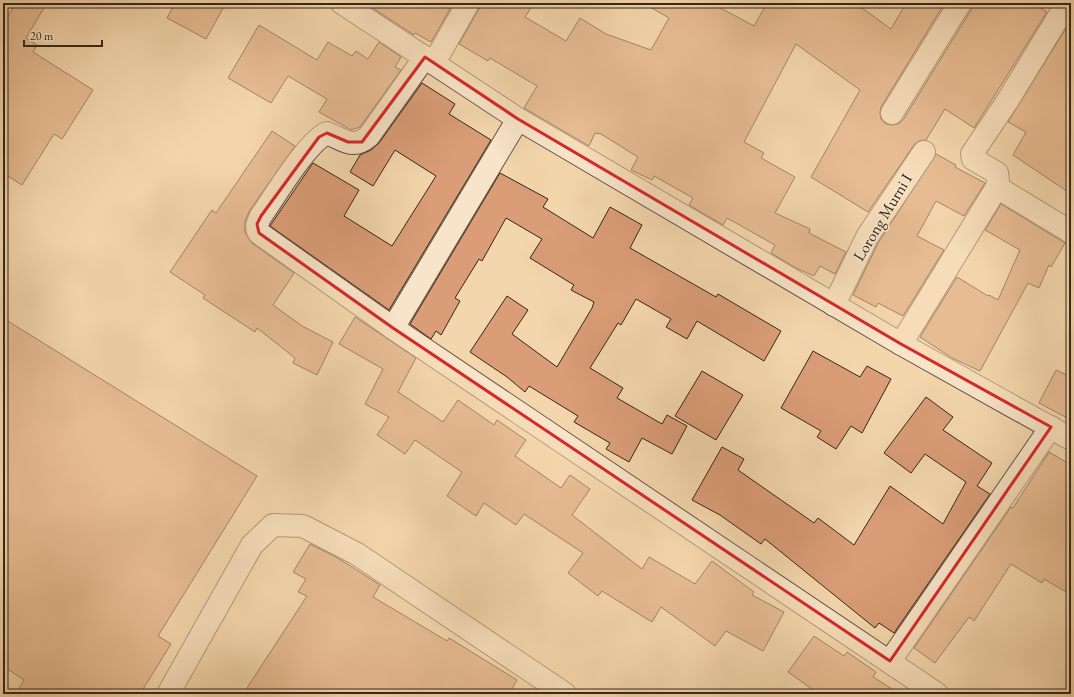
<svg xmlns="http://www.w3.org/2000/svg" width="1074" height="697" font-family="'EB Garamond',serif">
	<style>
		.building { fill: #da9d77; stroke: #35261b }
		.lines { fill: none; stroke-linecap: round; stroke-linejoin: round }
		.minor-casing { stroke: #65523f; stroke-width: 24 }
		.minor { stroke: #f8e4c9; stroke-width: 22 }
		.marked { fill: none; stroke: #d62828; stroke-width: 3; stroke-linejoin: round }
		.labels { text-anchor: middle; stroke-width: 3; stroke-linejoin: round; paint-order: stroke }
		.street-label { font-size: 16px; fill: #35261b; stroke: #f8e4c9 }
	</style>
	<rect width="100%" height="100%" fill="#f4d6ac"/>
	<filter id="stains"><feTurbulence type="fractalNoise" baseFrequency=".005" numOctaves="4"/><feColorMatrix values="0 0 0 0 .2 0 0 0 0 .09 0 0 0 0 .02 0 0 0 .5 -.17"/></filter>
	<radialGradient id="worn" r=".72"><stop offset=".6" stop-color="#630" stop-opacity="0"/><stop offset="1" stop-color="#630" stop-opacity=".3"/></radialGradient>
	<!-- building -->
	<g class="building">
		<polygon points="16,3 47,3 26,38 37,45 33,52 93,90 62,139 54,134 22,185 3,173 3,24"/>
		<polygon points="175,3 226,3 206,39 167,18"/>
		<polygon points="365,3 439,3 450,9 431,42 415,33 414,35"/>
		<polygon points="480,3 534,3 525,17 566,41 580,18 606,34 651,50 669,18 643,3 711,3 754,26 767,3 855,3 891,29 906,3 942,3 944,4 881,107 880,113 881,119 886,124 892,125 898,124 903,120 971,10 972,3 1033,3 1047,12 974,128 945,109 926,140 919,141 914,145 868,212 811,177 860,90 796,44 744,142 764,153 761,158 795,177 775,213 810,229 809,233 846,252 835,274 820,266 814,276 796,268 771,253 775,245 727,218 723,225 689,205 693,198 654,176 652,180 631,170 638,157 601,134 595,133 589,146 524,108 537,86 490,58 488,61 459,44 479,9"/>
		<polygon points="259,25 317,60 328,42 352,56 356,51 368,59 379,42 401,57 395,67 401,70 360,127 351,130 319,112 327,99 288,76 271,103 228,78"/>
		<polygon points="1068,25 1071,27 1071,194 1013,155 1026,132 1008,122"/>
		<polygon points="422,83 455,104 449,114 491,140 389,310 270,226 313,163 359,190 344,216 392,246 436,176 395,150 373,186 350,172 360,155 371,150 379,143"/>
		<polygon points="272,131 295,146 250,210 245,221 245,232 252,243 294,273 273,305 302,326 333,342 317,375 293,363 295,358 257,328 255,332 203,298 205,295 170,272 212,210 216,213"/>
		<polygon points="936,154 956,165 955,167 985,183 964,216 936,201 917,236 944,250 903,316 878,303 876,307 853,295 878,243"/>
		<polygon points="500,173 548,199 543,207 593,238 610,207 642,225 630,248 716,297 718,294 781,331 764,361 697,321 687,339 666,327 671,319 636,299 621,325 618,323 590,368 623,388 617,398 662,424 667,415 687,426 672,454 642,438 629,462 606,449 610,443 574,422 578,416 529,386 525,392 507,377 470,352 507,296 528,310 512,334 557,367 592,308 594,302 571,290 574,285 530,258 542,239 506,218 482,261 479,259 455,298 460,301 441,335 436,331 431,339 410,324"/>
		<polygon points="1001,204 1065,243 1051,267 1049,265 1039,288 1028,283 980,371 952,358 920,337 957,277 988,296 989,295 998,300 1020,250 985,230"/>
		<polygon points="355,317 416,358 398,392 443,422 458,400 494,425 497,420 526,440 515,456 561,488 570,475 590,489 572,515 642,569 649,557 695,584 712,561 754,592 752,595 784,612 763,651 726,631 715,646 661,607 652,622 602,591 598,596 568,573 583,553 524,514 516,525 484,503 476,516 447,496 462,472 415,440 405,454 377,435 389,417 365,404 383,369 339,344"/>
		<polygon points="3,318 257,476 158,636 171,644 140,694 16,694 24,680 3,666"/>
		<polygon points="813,351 860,377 867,366 891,379 862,433 851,426 836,449 817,437 821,431 781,408"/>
		<polygon points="1056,370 1071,377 1071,420 1039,403"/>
		<polygon points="702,371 743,395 716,440 675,416"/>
		<polygon points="926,397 953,417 943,430 992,463 977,486 990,494 894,633 879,623 875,628 765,539 761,544 720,515 692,500 722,447 744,459 738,470 814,523 818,518 854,545 890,486 943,524 966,482 925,454 911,473 884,453"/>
		<polygon points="1049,452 1071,465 1071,595 1044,579 1042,583 1011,564 974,621 969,617 935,663 914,648 1011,507 1013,508"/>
		<polygon points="310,544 336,557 380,585 373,597 447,641 449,638 517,680 509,694 243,694 307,596 298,592 306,579 293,572"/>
		<polygon points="814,636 844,656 847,652 876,672 873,677 900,694 819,694 788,672"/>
	</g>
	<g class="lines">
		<!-- minor casing -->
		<g class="minor-casing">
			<g id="minor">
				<polyline points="342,3 518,119 901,344 1071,439"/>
				<path d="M425 57 369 136C353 150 344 140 327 133 306 143 276 195 261 216 258 222 255 227 259 233L393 328 937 694"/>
				<polyline points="434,63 468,3"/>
				<polyline points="892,113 960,3"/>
				<polyline points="997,187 1071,232"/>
				<polyline points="834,305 867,237 924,152"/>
				<polyline points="393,328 518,119"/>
				<polyline points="901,344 997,187 998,180 997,173 973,159 972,154 1008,100 1067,3"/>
				<polyline points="890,661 1051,427"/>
				<polyline points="168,694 252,545 273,525 303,526 357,554 565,694"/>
			</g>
		</g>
		<!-- minor -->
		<use href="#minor" class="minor"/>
	</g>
	<!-- marked area -->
	<path d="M0 0H1074V697H0ZM425 57 518 119 901 344 1051 427 890 661 393 328 259 233 257 224 261 216 319 137 327 133 348 142H362Z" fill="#f4d6ac" fill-opacity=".55" fill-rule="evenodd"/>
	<path class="marked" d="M425 57 518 119 901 344 1051 427 890 661 393 328 259 233 257 224 261 216 319 137 327 133 348 142H362Z"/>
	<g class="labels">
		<!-- street labels -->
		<g class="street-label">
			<text transform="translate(882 217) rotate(-59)" y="6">Lorong Murni I</text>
		</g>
	</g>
	<!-- margin -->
	<rect width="1074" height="697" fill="none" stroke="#f4d6ac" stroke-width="16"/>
	<rect x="4" y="4" width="1066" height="689" fill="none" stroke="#35261b" stroke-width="2"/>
	<rect x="8" y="8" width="1058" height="681" fill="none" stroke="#35261b"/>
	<!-- scale -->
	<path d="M24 40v6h78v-6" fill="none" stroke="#35261b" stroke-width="2"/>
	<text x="30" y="40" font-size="12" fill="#35261b" stroke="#f8e4c9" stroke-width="3" paint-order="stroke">20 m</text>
	<rect width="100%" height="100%" filter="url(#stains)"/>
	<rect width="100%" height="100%" fill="url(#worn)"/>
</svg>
